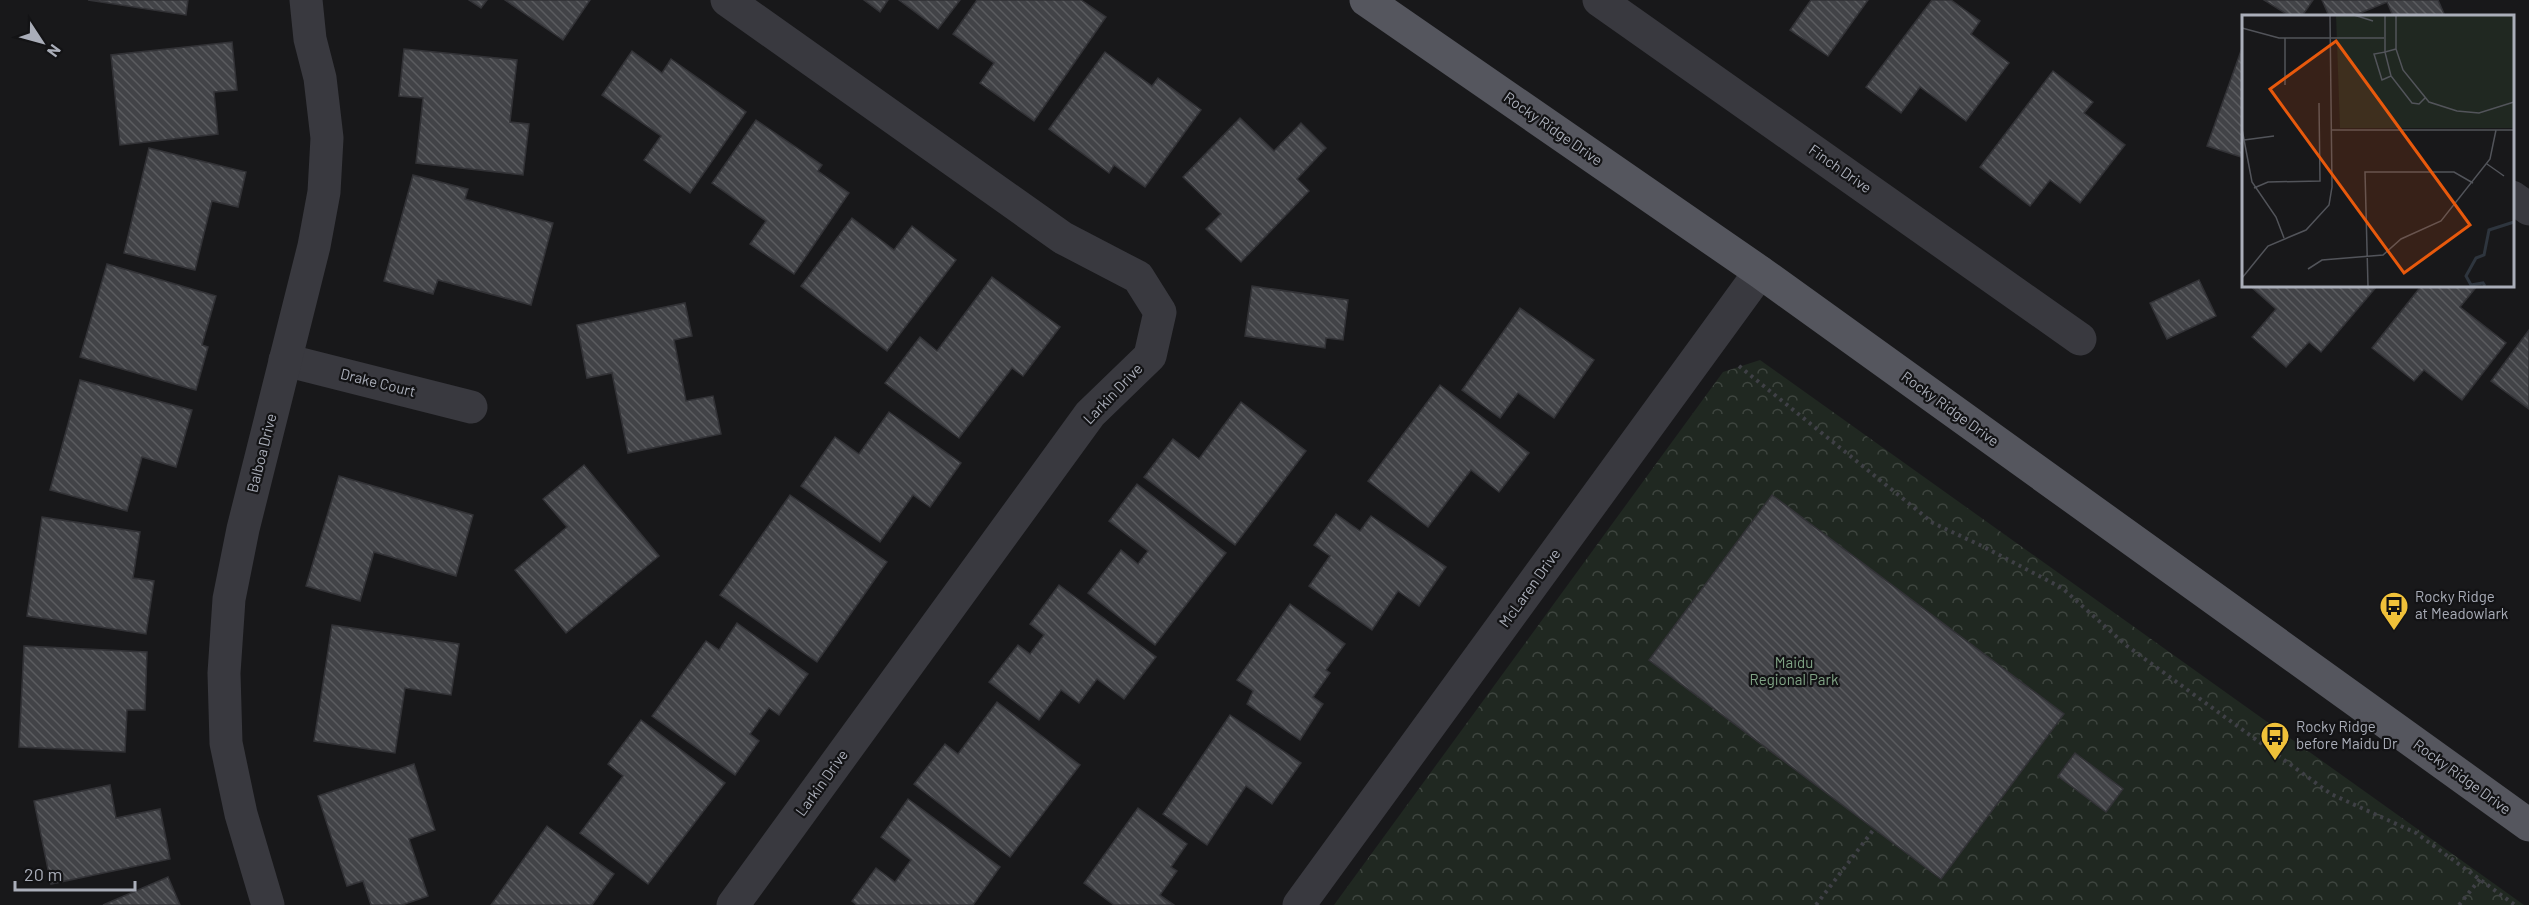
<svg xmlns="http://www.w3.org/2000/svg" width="2529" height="905" font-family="Barlow,sans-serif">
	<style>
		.park { fill: url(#park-crowns) }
		.building { fill: url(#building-back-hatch); stroke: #323236; stroke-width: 1.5 }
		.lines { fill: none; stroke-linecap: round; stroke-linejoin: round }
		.path { stroke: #3f4046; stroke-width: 4; stroke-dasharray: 3 4.5; stroke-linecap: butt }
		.minor { stroke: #39393f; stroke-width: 33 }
		.major { stroke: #55565e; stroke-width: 33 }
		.labels { text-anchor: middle; stroke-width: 4.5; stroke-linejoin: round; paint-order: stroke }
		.street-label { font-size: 15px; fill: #aaaeb9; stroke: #131315 }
		.poi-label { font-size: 15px; fill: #aaaeb9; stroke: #131315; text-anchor: start }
		.park-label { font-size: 15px; fill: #81a486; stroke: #131315 }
		.inset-river { fill: none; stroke: #2e353e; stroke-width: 3 }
		.inset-road { fill: none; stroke: #52545a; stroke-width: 1.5 }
		.view { fill: #e8590c; fill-opacity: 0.15; stroke: #e8590c; stroke-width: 3 }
		.inset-edge { fill: none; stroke: #aaaeb9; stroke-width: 3 }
	</style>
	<defs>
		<pattern id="park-crowns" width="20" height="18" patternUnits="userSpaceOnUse" patternTransform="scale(1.5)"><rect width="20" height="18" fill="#202821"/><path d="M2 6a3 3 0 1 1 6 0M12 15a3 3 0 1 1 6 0" fill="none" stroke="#3e453f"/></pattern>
		<pattern id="building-back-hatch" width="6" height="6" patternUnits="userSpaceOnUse" patternTransform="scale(1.5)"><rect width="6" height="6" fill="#424347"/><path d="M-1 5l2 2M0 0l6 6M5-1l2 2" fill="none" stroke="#5b5c5f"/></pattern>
	</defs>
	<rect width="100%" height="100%" fill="#18181a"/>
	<!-- park -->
	<polygon class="park" points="1760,360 2524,905 1334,905 1723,372"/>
	<!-- building -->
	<g class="building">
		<polygon points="88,0 188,0 186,15"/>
		<polygon points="469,0 487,0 481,8"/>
		<polygon points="505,0 590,0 563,40"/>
		<polygon points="864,0 888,0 880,12"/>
		<polygon points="899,0 960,0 938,29"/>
		<polygon points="977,0 1081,0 1106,17 1034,121 980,83 994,63 953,34"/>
		<polygon points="1811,0 1868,0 1828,56 1790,30"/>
		<polygon points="1932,0 1951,0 1980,21 1971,34 2009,63 1966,121 1920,87 1901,113 1866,87"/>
		<polygon points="2264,0 2313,0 2302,16 2290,16"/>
		<polygon points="2322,0 2438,0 2445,16 2393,16 2387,2 2353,16 2329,16"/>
		<polygon points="232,42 237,90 214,92 218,134 120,145 111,55"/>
		<polygon points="2242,48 2244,48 2244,158 2207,146"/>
		<polygon points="404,49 517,60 510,122 529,124 523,175 416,163 423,98 399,96"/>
		<polygon points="632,51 662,73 671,59 746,112 690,193 644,160 661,136 602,95"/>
		<polygon points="1105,52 1152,86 1158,78 1201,110 1145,187 1114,165 1109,173 1049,129"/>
		<polygon points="2053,71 2093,102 2084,113 2125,145 2080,203 2050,180 2030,206 1980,167"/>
		<polygon points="1240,118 1274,151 1301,123 1326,148 1297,179 1309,191 1241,262 1206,229 1221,214 1183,177"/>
		<polygon points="756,120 822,165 818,171 849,193 794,274 750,244 766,221 712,183"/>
		<polygon points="149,148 246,172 238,207 212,201 195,270 124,253"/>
		<polygon points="413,175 468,189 465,199 553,223 531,305 438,280 433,294 384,281"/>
		<polygon points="852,218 894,250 912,226 956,260 887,351 801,286"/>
		<polygon points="107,264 216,296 202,345 208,347 196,390 80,357"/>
		<polygon points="992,277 1060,327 1023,376 1012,368 959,438 885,383 920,337 937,351"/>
		<polygon points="2199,280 2216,316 2167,339 2150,303"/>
		<polygon points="2249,285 2378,285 2321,352 2309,342 2286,367 2252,337 2276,309"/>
		<polygon points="2422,285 2478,285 2460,307 2506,343 2462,400 2424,370 2414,381 2372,348"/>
		<polygon points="1252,286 1348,300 1343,340 1326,338 1325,348 1245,336"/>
		<polygon points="685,303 692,336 674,340 686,401 713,396 721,434 628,453 612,373 587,378 577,325"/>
		<polygon points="1520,308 1594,360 1554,418 1518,393 1500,418 1462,390"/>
		<polygon points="2529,330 2529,409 2491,381"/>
		<polygon points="80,380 192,410 176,467 142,457 127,511 50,490"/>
		<polygon points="1440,385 1529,453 1499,492 1471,470 1428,527 1368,481"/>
		<polygon points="1241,402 1306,451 1235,545 1144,477 1173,439 1199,459"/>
		<polygon points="889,412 961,463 930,507 913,495 880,542 801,486 835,437 859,454"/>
		<polygon points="584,465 659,556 566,633 515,570 567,527 543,499"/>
		<polygon points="339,476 473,515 456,576 374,552 360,601 306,586"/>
		<polygon points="1137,484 1226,553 1155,645 1088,593 1121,550 1138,564 1148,551 1109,521"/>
		<polygon points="790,495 887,562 817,662 720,595"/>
		<polygon points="1772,495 2064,714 1941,879 1649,660"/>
		<polygon points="1336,514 1360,531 1371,516 1446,567 1419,606 1398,591 1372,630 1309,586 1330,556 1314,545"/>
		<polygon points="42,517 140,532 133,578 154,581 146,634 27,616"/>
		<polygon points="1059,585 1156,657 1124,699 1097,679 1079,703 1061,690 1039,720 989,682 1018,645 1030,654 1044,635 1030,624"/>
		<polygon points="1290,604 1345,644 1326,670 1330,673 1313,697 1323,704 1300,740 1247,704 1253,691 1237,680"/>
		<polygon points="737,623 808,674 779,715 769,708 750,734 759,741 735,775 652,716 706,641 719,650"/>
		<polygon points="332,625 459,644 451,695 405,688 395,753 314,741"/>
		<polygon points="24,646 147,652 145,710 127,710 125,752 19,747"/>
		<polygon points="997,702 1080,765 1010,857 914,784 945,744 958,754"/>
		<polygon points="1230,715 1301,763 1272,804 1246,786 1207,845 1163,814"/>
		<polygon points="641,720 725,783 648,884 580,833 623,776 608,764"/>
		<polygon points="2075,753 2123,789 2106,812 2058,776"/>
		<polygon points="414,764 435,830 409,839 428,896 402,905 371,905 363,881 347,886 318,796"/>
		<polygon points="110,785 116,818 160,809 170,859 51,884 34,801"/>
		<polygon points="908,799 1000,867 973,905 857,905 852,901 876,868 895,882 911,860 881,837"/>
		<polygon points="1138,808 1187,844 1171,867 1177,871 1160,895 1174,905 1114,905 1084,883"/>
		<polygon points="547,826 614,874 592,905 491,905"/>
		<polygon points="168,877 180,905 103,905"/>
	</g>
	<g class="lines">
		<!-- path -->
		<g class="path">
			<polyline points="1739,366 1933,523 1984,547 2062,588 2127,646 2331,794 2416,833 2515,905"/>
			<polyline points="1816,905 1874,829"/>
			<polyline points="2459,905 2480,879"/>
		</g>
		<!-- minor -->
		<g class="minor">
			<polyline points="727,0 1063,238 1138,277 1160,312 1150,356 1090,414 733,905"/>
			<polyline points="1599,0 2080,339"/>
			<polyline points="2512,197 2529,209"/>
			<polyline points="285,360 471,407"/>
			<polyline points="268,905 241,814 226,743 224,673 229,599 243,529 314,246 324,192 327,138 320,78 310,39 306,0"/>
			<polyline points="1299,905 1760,272"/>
		</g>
		<!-- major -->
		<polyline class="major" points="1366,0 1760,272 2529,825"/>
	</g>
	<!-- icons -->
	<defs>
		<g id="bus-pin" transform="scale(1.5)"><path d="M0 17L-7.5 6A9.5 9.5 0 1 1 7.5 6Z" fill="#f0c139" stroke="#131315"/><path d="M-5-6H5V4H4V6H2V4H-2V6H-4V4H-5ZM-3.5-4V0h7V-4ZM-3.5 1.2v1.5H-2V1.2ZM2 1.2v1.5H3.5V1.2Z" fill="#111"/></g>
	</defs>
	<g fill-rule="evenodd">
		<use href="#bus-pin" x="2394" y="606"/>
		<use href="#bus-pin" x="2275" y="736"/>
	</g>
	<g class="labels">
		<!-- street labels -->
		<g class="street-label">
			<text transform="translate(1553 129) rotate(35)" y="5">Rocky Ridge Drive</text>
			<text transform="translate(1840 169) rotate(35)" y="5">Finch Drive</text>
			<text transform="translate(378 383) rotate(14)" y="5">Drake Court</text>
			<text transform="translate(1113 394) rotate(-46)" y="5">Larkin Drive</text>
			<text transform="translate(1950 409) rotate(36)" y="5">Rocky Ridge Drive</text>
			<text transform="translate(262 453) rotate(-76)" y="5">Balboa Drive</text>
			<text transform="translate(1530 588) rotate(-54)" y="5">McLaren Drive</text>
			<text transform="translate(2462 777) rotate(36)" y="5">Rocky Ridge Drive</text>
			<text transform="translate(822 783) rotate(-54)" y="5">Larkin Drive</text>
		</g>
		<!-- poi labels -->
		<g class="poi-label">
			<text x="2415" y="602">Rocky Ridge<tspan x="2415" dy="17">at Meadowlark</tspan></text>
			<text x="2296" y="732">Rocky Ridge<tspan x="2296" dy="17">before Maidu Dr</tspan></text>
		</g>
		<!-- park labels -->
		<g class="park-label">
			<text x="1794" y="668">Maidu<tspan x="1794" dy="17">Regional Park</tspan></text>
		</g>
	</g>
	<!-- overview -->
	<g transform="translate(2242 15)">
		<rect width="272" height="272" fill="#18181a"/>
		<path d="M94 0H271V113H98Z" fill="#202821"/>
		<path class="inset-river" d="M243 271 241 268 229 270 224 261 234 243 242 240 247 215 272 207"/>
		<path class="inset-road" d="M112 0 131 6M143 0V37L154 34M154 0V34L161 55 187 87 215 96 237 98 272 87M0 13 37 23H142M43 23V70M149 61 140 65 132 39 143 37 149 61 170 88 177 89 183 83M0 114 10 167 34 202 42 223M89 115H272M2 125 32 121M245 149 262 161M12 173 26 167 78 166 77 88M66 254 80 245 141 240 159 224 199 206 248 144 254 115M0 263 26 231 64 215 87 190 90 172 88 0M126 271 123 157H212L231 168"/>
		<path class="view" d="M94 26 228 210 162 258 28 74Z"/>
		<rect width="272" height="272" class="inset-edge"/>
	</g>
	<!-- north arrow -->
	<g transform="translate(42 42) rotate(126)" stroke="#131315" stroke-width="4.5" paint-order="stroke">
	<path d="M0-4.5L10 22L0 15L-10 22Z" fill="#aaaeb9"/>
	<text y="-9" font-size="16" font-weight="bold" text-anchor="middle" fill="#aaaeb9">N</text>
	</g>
	<!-- scale -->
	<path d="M15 881v9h120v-9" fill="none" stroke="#aaaeb9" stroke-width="3"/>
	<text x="24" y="881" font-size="18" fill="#aaaeb9" stroke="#131315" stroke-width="4.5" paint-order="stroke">20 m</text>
</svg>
